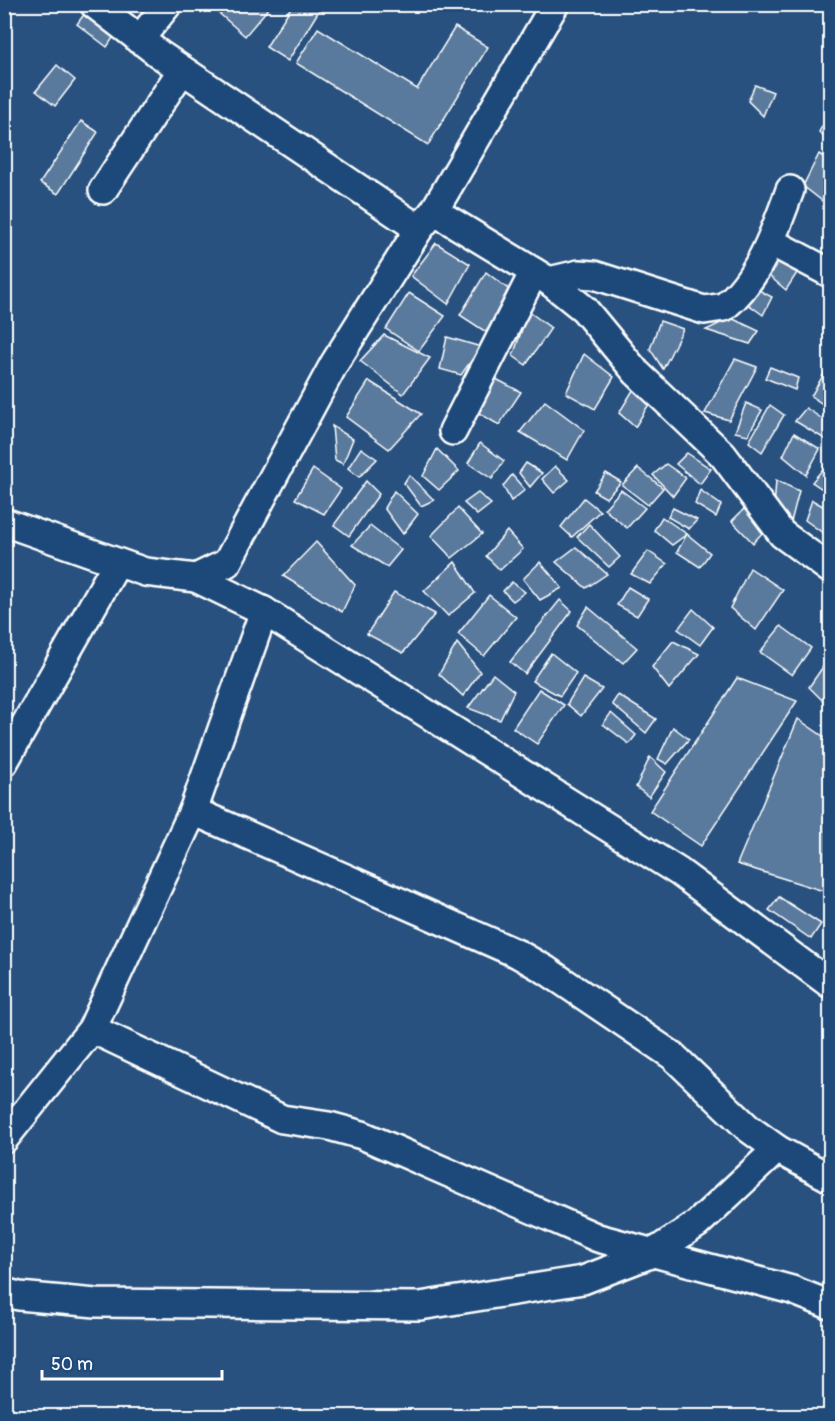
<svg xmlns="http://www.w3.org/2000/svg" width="835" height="1421" font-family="Pangolin,sans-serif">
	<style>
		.building { fill: #5a7a9d; stroke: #fff; stroke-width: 1.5 }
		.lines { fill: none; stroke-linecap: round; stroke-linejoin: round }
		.minor-casing { stroke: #fff; stroke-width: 32 }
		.minor { stroke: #1f4a7a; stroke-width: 27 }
	</style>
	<rect width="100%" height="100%" fill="#28517f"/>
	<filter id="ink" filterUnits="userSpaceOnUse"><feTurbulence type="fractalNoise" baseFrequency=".0167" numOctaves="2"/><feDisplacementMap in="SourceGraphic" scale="12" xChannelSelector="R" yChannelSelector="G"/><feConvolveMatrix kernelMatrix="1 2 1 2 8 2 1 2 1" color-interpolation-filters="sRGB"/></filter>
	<g filter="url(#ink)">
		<!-- building -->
		<g class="building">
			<polygon points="218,4 272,4 245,36 214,9"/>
			<polygon points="293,4 323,4 288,61 266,47"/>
			<polygon points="85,13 115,35 107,47 77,24"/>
			<polygon points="455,27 488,47 428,145 296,63 318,28 417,89"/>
			<polygon points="57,65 75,80 55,106 36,91"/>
			<polygon points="755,85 773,92 763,116 748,101"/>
			<polygon points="830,112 830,142 829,143 819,132"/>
			<polygon points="81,121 98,132 58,194 40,183"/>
			<polygon points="819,154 830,161 830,207 803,186"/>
			<polygon points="436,243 470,264 448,304 411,276"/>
			<polygon points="774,254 797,273 786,290 768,275"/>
			<polygon points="486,272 512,292 486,332 460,315"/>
			<polygon points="753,287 772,297 763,315 745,302"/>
			<polygon points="409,293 445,316 419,351 386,329"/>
			<polygon points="528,311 551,328 526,365 513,356"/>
			<polygon points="731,318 759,331 750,344 706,330"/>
			<polygon points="660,321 683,329 663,369 650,349"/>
			<polygon points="384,335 430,358 403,394 360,361"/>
			<polygon points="447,337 481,347 461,375 440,369"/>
			<polygon points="584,354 614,377 595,409 566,393"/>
			<polygon points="735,359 757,367 729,420 705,413"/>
			<polygon points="770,367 798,378 795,390 765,378"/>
			<polygon points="824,374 830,379 830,409 811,396"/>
			<polygon points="494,378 521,392 499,425 472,409"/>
			<polygon points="369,381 421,414 389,449 346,417"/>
			<polygon points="635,387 651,401 635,427 619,413"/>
			<polygon points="545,401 584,430 567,460 520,432"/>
			<polygon points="746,403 762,410 748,435 735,432"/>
			<polygon points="770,405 784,415 762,452 749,442"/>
			<polygon points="806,408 830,424 828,441 795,421"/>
			<polygon points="332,426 353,439 343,464 335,460"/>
			<polygon points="794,433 820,449 806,475 783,456"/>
			<polygon points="480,443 504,461 492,479 468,463"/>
			<polygon points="361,448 377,459 359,477 348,468"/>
			<polygon points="437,449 459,471 439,490 423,476"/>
			<polygon points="687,453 711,469 700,484 676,464"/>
			<polygon points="526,463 542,473 530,487 519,473"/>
			<polygon points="828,463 830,465 830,494 812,482"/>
			<polygon points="666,464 686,478 673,496 653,475"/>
			<polygon points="555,466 569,480 554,493 542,479"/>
			<polygon points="638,468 663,488 648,505 622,485"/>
			<polygon points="313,469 341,489 324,514 295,499"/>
			<polygon points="606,473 621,482 606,498 594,491"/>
			<polygon points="409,475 434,500 421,506 404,483"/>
			<polygon points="512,475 525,490 511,501 503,486"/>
			<polygon points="776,480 799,491 791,522 774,509"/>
			<polygon points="366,481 379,494 349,536 334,525"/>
			<polygon points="621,490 645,508 627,528 604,509"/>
			<polygon points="700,490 721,505 716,517 695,504"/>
			<polygon points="394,491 418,514 403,534 384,508"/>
			<polygon points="478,493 491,504 477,515 464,503"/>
			<polygon points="584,498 600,511 572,537 561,527"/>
			<polygon points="812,500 830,510 830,538 805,520"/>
			<polygon points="748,505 764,531 753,543 732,521"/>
			<polygon points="458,508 482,534 452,558 431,536"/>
			<polygon points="673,508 697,520 689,529 668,517"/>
			<polygon points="662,517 687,534 672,545 654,530"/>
			<polygon points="589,524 620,557 609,567 577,537"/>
			<polygon points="370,526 401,550 387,567 352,545"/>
			<polygon points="507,531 523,549 500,570 486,556"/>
			<polygon points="687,534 710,553 700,567 677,552"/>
			<polygon points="316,542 355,585 342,612 283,576"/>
			<polygon points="576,547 607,574 586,588 556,562"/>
			<polygon points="648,551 667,564 650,584 631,574"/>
			<polygon points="455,562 475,593 448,616 424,591"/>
			<polygon points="540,562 562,588 540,600 523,579"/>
			<polygon points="750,568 783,590 756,630 730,608"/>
			<polygon points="512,582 525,592 513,601 503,591"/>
			<polygon points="628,587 648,599 637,616 617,605"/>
			<polygon points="394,592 435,614 403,653 367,634"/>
			<polygon points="489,595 516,617 484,656 458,634"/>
			<polygon points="560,600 572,611 525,674 510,662"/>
			<polygon points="588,607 637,648 623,663 577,625"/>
			<polygon points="693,609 713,627 700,645 678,629"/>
			<polygon points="781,626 811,648 792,675 760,652"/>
			<polygon points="673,641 699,654 669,689 652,667"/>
			<polygon points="457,643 480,672 463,696 439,674"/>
			<polygon points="551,653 576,673 560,696 532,681"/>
			<polygon points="829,658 830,660 830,708 809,687"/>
			<polygon points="493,674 514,691 500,720 468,708"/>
			<polygon points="583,678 602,689 581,716 567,704"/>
			<polygon points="737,678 797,701 701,846 650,811"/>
			<polygon points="539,689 564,705 537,744 513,728"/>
			<polygon points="618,695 656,719 646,733 612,704"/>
			<polygon points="611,713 636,735 629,744 603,724"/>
			<polygon points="798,719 830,741 830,893 737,864"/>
			<polygon points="673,727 689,739 667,764 658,759"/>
			<polygon points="650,757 666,772 649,797 636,787"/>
			<polygon points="779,897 821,924 811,939 769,910"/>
		</g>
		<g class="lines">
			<!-- minor casing -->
			<g class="minor-casing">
				<g id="minor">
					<polyline points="94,4 159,54 419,229"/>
					<polyline points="139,40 168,4"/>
					<polyline points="103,190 182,70"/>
					<polyline points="434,211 549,281 584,309 636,372 723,455 782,534 830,569"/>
					<polyline points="771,242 830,273"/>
					<path d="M549 281 579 274 594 275 704 310 724 307C759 279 775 231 790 190"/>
					<polyline points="453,431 534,272"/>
					<polyline points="4,522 145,572 196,578 227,563 334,364 419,229 434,211 555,4"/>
					<polyline points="196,578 264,611 679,872 830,984"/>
					<polyline points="4,762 117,563"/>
					<polyline points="193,811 518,954 546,970 673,1056 748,1128 777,1149 830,1178"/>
					<polyline points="92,1029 282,1119 329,1126 362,1135 598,1238 792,1290 830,1305"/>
					<polyline points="4,1139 92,1029 193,811 264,611"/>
					<polyline points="4,1292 19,1296 96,1303 420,1306 583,1280 653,1253 697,1224 777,1149"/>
				</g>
			</g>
			<!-- minor -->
			<use href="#minor" class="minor"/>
		</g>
	</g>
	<!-- margin -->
	<rect width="835" height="1421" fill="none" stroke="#1f4a7a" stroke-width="24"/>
	<rect x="12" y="12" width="811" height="1397" fill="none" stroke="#fff" stroke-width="2" filter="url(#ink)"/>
	<!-- scale -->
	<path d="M42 1370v9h180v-9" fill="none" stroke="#ffffff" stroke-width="3"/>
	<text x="51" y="1370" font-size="18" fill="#ffffff" stroke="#1f4a7a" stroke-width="4.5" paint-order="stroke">50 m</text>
</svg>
